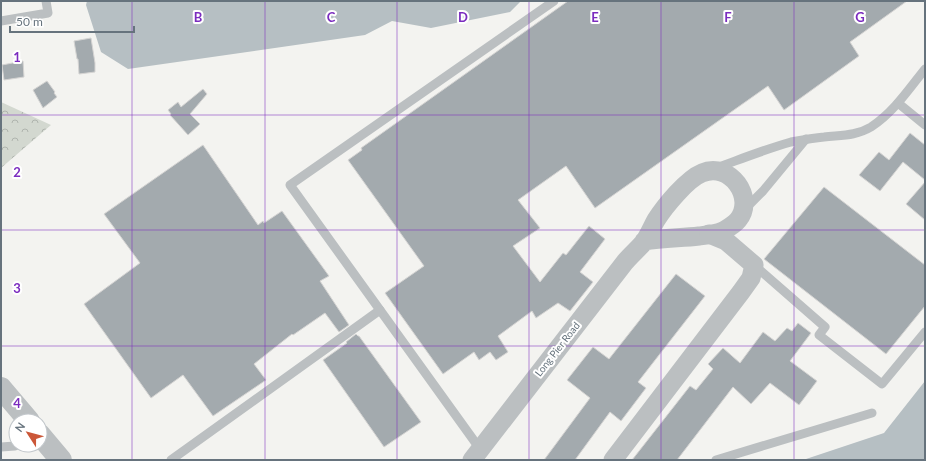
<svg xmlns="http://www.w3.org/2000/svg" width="926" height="461" font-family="Lato,sans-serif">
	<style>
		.forest { fill: url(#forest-crowns) }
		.water { fill: #b6bfc3 }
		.building { fill: #a3aaae; stroke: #d5d4d3 }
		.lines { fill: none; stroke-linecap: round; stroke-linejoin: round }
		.service { stroke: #bbbfc1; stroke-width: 9 }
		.minor { stroke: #bbbfc1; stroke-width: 19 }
		.tertiary { stroke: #bbbfc1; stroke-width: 22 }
		.grid { fill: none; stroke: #7b2cbf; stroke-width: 1; stroke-opacity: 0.55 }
		.labels { text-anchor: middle; stroke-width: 4; stroke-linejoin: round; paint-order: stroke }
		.street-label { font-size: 10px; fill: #66737d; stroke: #fff }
		.grid-label { font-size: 13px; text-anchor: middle; font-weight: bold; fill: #7b2cbf; stroke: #fff; stroke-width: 4; stroke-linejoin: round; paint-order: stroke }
	</style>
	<defs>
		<pattern id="forest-crowns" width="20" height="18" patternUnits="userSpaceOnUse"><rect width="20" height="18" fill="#d3d8d0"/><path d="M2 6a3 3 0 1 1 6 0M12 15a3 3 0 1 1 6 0" fill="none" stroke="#afb4ae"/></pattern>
	</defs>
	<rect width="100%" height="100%" fill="#f3f3f0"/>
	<!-- forest -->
	<polygon class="forest" points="1,102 51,125 1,168"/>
	<!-- water -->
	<g class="water">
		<polygon points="87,1 521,1 510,12 431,28 392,21 365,35 128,69 101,52 86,5"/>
		<polygon points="925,381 925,460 803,460 884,433"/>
	</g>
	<!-- building -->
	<g class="building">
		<polygon points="568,1 907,1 850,42 859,56 784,110 768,86 595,208 566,166 518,200 540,228 513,246 540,282 563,253 566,255 589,226 605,239 580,272 593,282 570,311 558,303 536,318 532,311 498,336 508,352 496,360 490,352 479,360 474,352 443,374 385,293 424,266 348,160 362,150 361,148"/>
		<polygon points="91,38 95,63 95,72 79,74 78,59 77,59 74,41"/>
		<polygon points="23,61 24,77 4,80 2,65"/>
		<polygon points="47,81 55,92 54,93 57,97 43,108 33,90"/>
		<polygon points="203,89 207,94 190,114 200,124 188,135 170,115 171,114 168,110 178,102 181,107"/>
		<polygon points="910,133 925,145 925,180 903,162 880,191 859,175 879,152 889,160"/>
		<polygon points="203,145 258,225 263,221 264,223 282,211 329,276 320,281 349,325 339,332 325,313 293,335 292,334 254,364 266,380 213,416 183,375 151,398 84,304 140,263 104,214"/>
		<polygon points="925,182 925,220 906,204"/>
		<polygon points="824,187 925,265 925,306 886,354 764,259"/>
		<polygon points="676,274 705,296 638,382 646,388 621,421 610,412 575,460 544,460 590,398 567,380 593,347 609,359"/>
		<polygon points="798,323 811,333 790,361 817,381 799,405 770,383 751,404 733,387 677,460 632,460 690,386 696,390 713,369 708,364 723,348 740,363 763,332 775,341 787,328 792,331"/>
		<polygon points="356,334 358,336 359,336 421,422 384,447 323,360 347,343 346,342"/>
	</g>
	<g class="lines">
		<!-- service -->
		<g class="service">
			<polyline points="1,21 48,13 46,1"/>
			<polyline points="898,103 925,125"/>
			<path d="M716 168C741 159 766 149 791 142 802 140 813 138 824 137 841 135 856 136 871 127 893 113 909 89 925 69"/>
			<polyline points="745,209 763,191 806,139"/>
			<polyline points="754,265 825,327 819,335 882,384 925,332"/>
			<polyline points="1,447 15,446 17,445"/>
			<polyline points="480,449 290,185 554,1"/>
			<polyline points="171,460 380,310"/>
			<polyline points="716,460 872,413"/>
		</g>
		<!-- minor -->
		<g class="minor">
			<path d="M472 460 625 262C631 255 638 249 644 242 649 235 652 227 656 220 665 206 687 179 702 173 730 161 756 198 738 220 734 225 728 228 723 231 716 234 707 235 699 236 681 238 663 238 644 241"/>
			<polyline points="613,460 741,292 751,278 754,265 726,241 709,234"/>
		</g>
		<!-- tertiary -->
		<g class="tertiary">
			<polyline points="1,388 29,421"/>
			<polyline points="40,435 61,460"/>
		</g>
	</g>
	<!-- grid -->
	<path class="grid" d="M132 1V460M265 1V460M397 1V460M529 1V460M661 1V460M794 1V460M1 115H925M1 230H925M1 346H925"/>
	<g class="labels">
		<!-- street labels -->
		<g class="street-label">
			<text transform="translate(557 349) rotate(-52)" y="4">Long Pier Road</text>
		</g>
	</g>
	<g class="grid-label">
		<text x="198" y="22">B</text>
		<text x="331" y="22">C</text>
		<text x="463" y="22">D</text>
		<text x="595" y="22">E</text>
		<text x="728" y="22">F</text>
		<text x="860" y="22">G</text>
		<text x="17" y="62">1</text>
		<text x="17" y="177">2</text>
		<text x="17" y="293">3</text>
		<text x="17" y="408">4</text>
	</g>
	<!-- border -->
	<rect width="926" height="461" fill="none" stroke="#66737d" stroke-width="4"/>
	<!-- north arrow -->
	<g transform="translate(28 433) rotate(306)"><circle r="19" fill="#ffffff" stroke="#c2c7cb"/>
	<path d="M0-3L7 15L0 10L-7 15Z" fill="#cb5738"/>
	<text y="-6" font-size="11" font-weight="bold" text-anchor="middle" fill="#66737d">N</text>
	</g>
	<!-- scale -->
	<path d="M10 26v6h124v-6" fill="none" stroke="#66737d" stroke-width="2"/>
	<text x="16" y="26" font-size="12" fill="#66737d" stroke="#ffffff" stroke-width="3" paint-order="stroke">50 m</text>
</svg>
